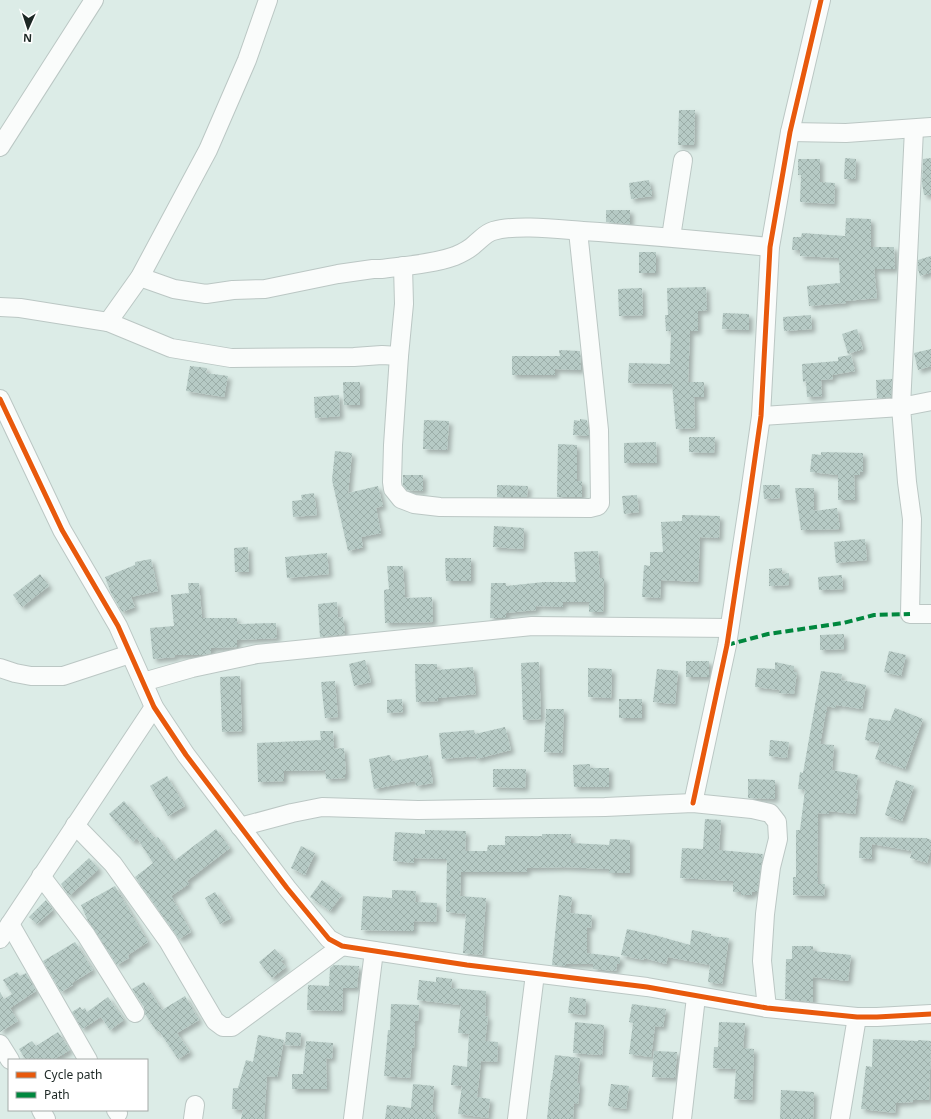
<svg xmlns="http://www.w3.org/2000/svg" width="931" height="1119" font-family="'Noto Sans',sans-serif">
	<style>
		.building { fill: url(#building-cross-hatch); filter: url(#shadow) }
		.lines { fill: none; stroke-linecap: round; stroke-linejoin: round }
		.minor-casing { stroke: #bbc7c4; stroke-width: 20 }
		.minor { stroke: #fafcfb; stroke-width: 18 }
		.quiet { stroke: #00873e; stroke-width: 4; stroke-dasharray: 8 4; stroke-linecap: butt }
		.cycleway-casing { stroke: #fff; stroke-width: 8 }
		.cycleway { stroke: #e8590c; stroke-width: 5 }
	</style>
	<defs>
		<pattern id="building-cross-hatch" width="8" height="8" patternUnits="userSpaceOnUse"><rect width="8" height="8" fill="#b6cac5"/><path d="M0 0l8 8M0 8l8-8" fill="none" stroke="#9caea9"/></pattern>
		<filter id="shadow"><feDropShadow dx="3.5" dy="3.5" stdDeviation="2" flood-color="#0004"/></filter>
	</defs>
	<rect width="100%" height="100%" fill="#dcece7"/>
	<!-- building -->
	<g class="building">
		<polygon points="679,110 695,110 694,145 678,145"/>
		<polygon points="845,158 856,159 855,179 844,179"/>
		<polygon points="931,158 931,195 924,195 922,183 923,159"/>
		<polygon points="798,159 820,159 820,182 835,183 834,204 800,202 801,175 798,175"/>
		<polygon points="649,180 652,196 631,199 629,183"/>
		<polygon points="606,210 630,210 630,224 606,222"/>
		<polygon points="846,218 871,219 871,247 894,247 895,269 874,269 877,298 846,301 846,303 809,306 807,286 840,283 839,258 800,256 800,250 792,250 793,237 801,237 802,233 845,236"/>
		<rect x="639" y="252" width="17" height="21"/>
		<polygon points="931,256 931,272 920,276 918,269 918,260"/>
		<polygon points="706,287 707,310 698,311 698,331 690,331 688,382 704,382 704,397 694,397 695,428 676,429 672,384 628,383 629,363 670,364 671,331 666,331 665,315 668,315 667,288"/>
		<polygon points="642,288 643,315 619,316 618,289"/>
		<polygon points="723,313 749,314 749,330 722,329"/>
		<polygon points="811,315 812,329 784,331 783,317"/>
		<polygon points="857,329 863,349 848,354 842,334"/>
		<polygon points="931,349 931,366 918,370 914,353"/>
		<polygon points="559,350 580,351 581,370 555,369 555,375 512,375 512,356 560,356"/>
		<polygon points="851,355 855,371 832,375 833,379 821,380 822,396 807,397 806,381 803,382 802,364 838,361 838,357"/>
		<polygon points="190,366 207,368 206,373 228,376 224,397 186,391"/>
		<polygon points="892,379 891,397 877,398 876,380"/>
		<polygon points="343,382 360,382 360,405 344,405"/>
		<polygon points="339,395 340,416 315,418 314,397"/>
		<polygon points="580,419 587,420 589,436 573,435 574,420 580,421"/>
		<polygon points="424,420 449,421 447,450 423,449"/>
		<polygon points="689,437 715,437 714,453 689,452"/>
		<polygon points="656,442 657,463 624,463 624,443"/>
		<polygon points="558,444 577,445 577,481 582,481 582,497 557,497"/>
		<polygon points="335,451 352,453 348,493 378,486 383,506 376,508 381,533 361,537 363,547 348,551 332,480"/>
		<polygon points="821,452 863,453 863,472 860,471 860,475 854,475 855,500 838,500 838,475 810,472 812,454 821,455"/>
		<polygon points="403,475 423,475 423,491 407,490 403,485"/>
		<polygon points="497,485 528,486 527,497 497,497"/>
		<polygon points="763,485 780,485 780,498 764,499"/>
		<polygon points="795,488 814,488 814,511 837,508 840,529 801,530"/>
		<polygon points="314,493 317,515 293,517 292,501 302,500 301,495"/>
		<polygon points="637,495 639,512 624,514 622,496"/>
		<polygon points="682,515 720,516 719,538 700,537 698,582 661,580 660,598 642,597 644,565 650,566 650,552 663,552 661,522 682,521"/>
		<polygon points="494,526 524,528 523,549 493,547"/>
		<polygon points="865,539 867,560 836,563 834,542"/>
		<polygon points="248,547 249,572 235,572 234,548"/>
		<polygon points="598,551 600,578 604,578 603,612 589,612 589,602 563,602 563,607 536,606 536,610 506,613 506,618 490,618 491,583 506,583 506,586 544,582 576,582 574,552"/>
		<polygon points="327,553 329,574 287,578 285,557"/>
		<polygon points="445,558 471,558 471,581 446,581"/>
		<polygon points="151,559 158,591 131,597 135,607 122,612 111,593 105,577 135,565 135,562"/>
		<polygon points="387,566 403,566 405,598 432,597 433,622 385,623 384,590 389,589"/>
		<polygon points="782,568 782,574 789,573 789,585 769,586 769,569"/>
		<polygon points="40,574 49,586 22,607 13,595"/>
		<polygon points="842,575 843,589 819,590 818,577"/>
		<polygon points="188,583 199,583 202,618 237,618 237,624 276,623 277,638 237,640 237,647 211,648 211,653 203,655 175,655 175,657 153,659 150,628 174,626 171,595 189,593"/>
		<polygon points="337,602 338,618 343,617 345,634 320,637 318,604"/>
		<polygon points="844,634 844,649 820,650 820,635"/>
		<polygon points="889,651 906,655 901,676 884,672"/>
		<polygon points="365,660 371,682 354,686 349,664"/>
		<rect x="686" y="661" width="23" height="16"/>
		<polygon points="539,662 541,719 523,720 521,663"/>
		<polygon points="775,662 794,666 794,672 797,672 794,694 779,693 780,690 755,687 757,668 775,669"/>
		<polygon points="415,664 437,664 437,670 473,667 476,694 438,698 438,701 416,702"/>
		<polygon points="588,668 612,669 611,698 588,697"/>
		<polygon points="657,669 678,671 675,704 653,702"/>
		<polygon points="821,671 842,674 841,680 866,685 862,709 836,705 836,708 827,706 820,744 834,745 832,770 858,775 855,790 858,791 855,814 829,811 829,814 818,813 817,878 818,878 818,884 825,884 824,896 793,895 793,877 796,877 796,830 800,830 805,790 798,789 800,772 803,773"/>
		<polygon points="240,676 242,731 222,732 220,677"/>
		<polygon points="335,681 338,717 325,718 321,682"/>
		<polygon points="402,699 403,712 387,713 387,700"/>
		<rect x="619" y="699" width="23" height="19"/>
		<polygon points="895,708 923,719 905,769 875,759 880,743 865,740 869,718 890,721"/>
		<polygon points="546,709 564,709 562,753 544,752"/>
		<polygon points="505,727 511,750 476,759 476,756 442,759 439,733 474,730 475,734"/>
		<polygon points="320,731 333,731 334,749 344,748 346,774 345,774 345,778 326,779 325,770 284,771 284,781 258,782 257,743 321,740"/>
		<polygon points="770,740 789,742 787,758 769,756"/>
		<polygon points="390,755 392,761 428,755 433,783 416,786 415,781 374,789 369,759"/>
		<polygon points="590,764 590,768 609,768 609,787 574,787 573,765"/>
		<polygon points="493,769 526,769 525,788 493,787"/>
		<polygon points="167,776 185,806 168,816 150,786"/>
		<polygon points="748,779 775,780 775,799 748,798"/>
		<polygon points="896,780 914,786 902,821 885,815"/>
		<polygon points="124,801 156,839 158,837 174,861 216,829 230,848 187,881 189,884 171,896 191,932 179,939 135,877 153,863 137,838 133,842 109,814"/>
		<polygon points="705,819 721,820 719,850 763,854 757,892 752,892 752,895 741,895 741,892 733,892 733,881 680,878 682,848 703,849"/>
		<polygon points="425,830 466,831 465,851 487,851 488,845 505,845 505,836 542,836 542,834 571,834 571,843 609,845 610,839 630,840 630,873 609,873 609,869 564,867 527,868 527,872 461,872 460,896 486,898 482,955 463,953 466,914 446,912 447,859 414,858 414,863 393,861 395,832 425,834"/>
		<polygon points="860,837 926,838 931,840 931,849 927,863 910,858 912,851 872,844 872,859 859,858"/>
		<polygon points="301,846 315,853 305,875 291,868"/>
		<polygon points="89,858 99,869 69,896 61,884"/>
		<polygon points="322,880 342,895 330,911 310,897"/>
		<polygon points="115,886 148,942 128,955 129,958 117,965 88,921 81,905"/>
		<polygon points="392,890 416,891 415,902 437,903 436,922 414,921 414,931 361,930 363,896 392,898"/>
		<polygon points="215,892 231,918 220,924 205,898"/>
		<polygon points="559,895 572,897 570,913 592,915 591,928 587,927 587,953 620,957 620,964 617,964 616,971 593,969 593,964 566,964 566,966 552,965"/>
		<polygon points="46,900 53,910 37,924 29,917"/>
		<polygon points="627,929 658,936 690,945 692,930 711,934 711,936 729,938 722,984 708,982 710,965 668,957 666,964 644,958 643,960 621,955"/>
		<polygon points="75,942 93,970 72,983 73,985 61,992 43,961"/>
		<polygon points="792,946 813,946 813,951 851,955 848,981 813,977 813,1002 785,999 786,959 792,959"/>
		<polygon points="275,949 284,959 281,961 286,967 272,978 259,962"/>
		<polygon points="334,965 359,966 357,988 343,988 342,1011 307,1010 308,985 329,986 330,968"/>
		<polygon points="17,972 20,976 26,973 36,991 10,1008 18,1021 0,1032 0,992 4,999 12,994 3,980"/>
		<polygon points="436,977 452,979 451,988 486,991 485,1016 488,1017 485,1041 498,1042 497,1062 481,1061 477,1097 490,1099 488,1118 458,1114 462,1086 451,1085 453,1065 467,1067 469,1034 458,1033 461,1005 417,1000 419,980 436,982"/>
		<polygon points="144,982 162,1010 185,996 199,1020 177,1033 190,1052 178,1059 159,1031 157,1032 145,1014 144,1007 132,989"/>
		<polygon points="108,997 124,1020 110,1030 101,1017 82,1029 72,1012 80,1007 82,1010 85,1008 87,1012"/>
		<polygon points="570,997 586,999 585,1015 568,1013"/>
		<polygon points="391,1004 419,1005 418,1021 415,1021 414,1048 412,1048 410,1078 384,1076 388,1030 390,1030"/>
		<polygon points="632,1004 666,1009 663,1027 655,1026 651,1057 629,1054 633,1023 629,1022"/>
		<polygon points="575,1022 604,1025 602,1055 573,1053"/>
		<polygon points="719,1022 745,1023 743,1048 754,1049 752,1100 734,1099 736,1069 713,1068 714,1047 718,1047"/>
		<polygon points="58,1032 70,1050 53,1060 26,1060 19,1049 32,1041 36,1046"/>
		<polygon points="286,1032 301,1033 300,1046 285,1045"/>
		<polygon points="258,1035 284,1040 277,1077 267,1076 264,1119 241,1119 243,1110 232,1109 233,1088 238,1088 246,1060 253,1062"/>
		<polygon points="873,1039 918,1041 918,1040 931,1041 929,1100 913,1100 913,1102 896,1103 895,1113 861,1109 866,1066 872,1067"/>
		<polygon points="306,1041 333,1043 332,1059 326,1058 327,1089 292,1089 292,1074 303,1074"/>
		<polygon points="654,1051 677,1052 675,1078 652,1077"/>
		<polygon points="555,1055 580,1058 577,1083 580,1083 578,1104 574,1103 573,1119 547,1119 551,1080 552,1080"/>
		<polygon points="413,1084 434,1086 432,1112 436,1112 435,1119 385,1119 387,1105 411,1108"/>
		<polygon points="611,1084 629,1086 626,1109 608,1106"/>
		<polygon points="781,1090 814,1092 813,1119 780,1119"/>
	</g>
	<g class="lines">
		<!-- minor casing -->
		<g class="minor-casing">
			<g id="minor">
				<polyline points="790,132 846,133 931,127"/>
				<polyline points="0,147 94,0"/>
				<polyline points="671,237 683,160"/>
				<path d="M140 277 174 289 206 294 233 290 265 289 338 274 373 269H381C404 266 433 264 455 256 462 253 470 249 476 243 481 239 486 233 493 231 517 224 557 229 583 231 646 235 708 241 770 247"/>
				<polyline points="0,307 20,308 108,322 140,277 208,150 247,60 268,0"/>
				<polyline points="108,322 171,348 231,358 354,357 382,355 399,356 404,304 403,266"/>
				<polyline points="399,356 393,445 392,482 393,489 401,499 414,504 440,507 590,508 598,506 600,503 599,430 578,231"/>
				<polyline points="0,399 62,530 118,626 154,707 186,755 287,888 329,939 342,946 467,965 647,987 767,1008 857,1017 877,1017 931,1014"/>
				<polyline points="931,401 901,407 907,482 912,519 910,614 931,614"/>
				<polyline points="761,416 901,407 914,129"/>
				<polyline points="0,668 15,673 31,676 63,676 130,654"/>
				<polyline points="143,682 192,668 257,654 532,626 729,628"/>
				<polyline points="693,803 727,645 749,500 761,416 770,247 790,132 821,0"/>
				<polyline points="75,825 113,864 168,941 215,1021 223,1027 232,1027 342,946"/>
				<polyline points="240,827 292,813 322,807 418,810 605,807 693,803 752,809 770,813 777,822 778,839 771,867 765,914 762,961 767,1008"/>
				<polyline points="41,876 86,935 135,1013"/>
				<polyline points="10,924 88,1060"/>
				<polyline points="0,939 154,707"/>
				<polyline points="0,1044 10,1060"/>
				<polyline points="41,1110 46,1119"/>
				<polyline points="116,1110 118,1113"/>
				<polyline points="193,1119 195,1105"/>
				<polyline points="353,1119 374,951"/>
				<polyline points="517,1119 535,974"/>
				<polyline points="682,1119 696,997"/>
				<polyline points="840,1119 857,1017"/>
			</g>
		</g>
		<!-- minor -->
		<use href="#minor" class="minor"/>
		<!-- quiet -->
		<polyline class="quiet" points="727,645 768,634 843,623 874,615 910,614"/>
		<!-- cycleway casing -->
		<g class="cycleway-casing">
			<g id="cycleway">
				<polyline points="0,399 62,530 118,626 154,707 186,755 287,888 329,939 342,946 467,965 647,987 767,1008 857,1017 877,1017 931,1014"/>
				<polyline points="693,803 727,645 749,500 761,416 770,247 790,132 821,0"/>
			</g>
		</g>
		<!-- cycleway -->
		<use href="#cycleway" class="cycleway"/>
	</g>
	<!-- legend -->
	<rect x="8" y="1059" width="140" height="52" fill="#ffffff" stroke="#a4a9a7"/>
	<rect x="16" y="1072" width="20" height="6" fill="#e8590c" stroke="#a4a9a7"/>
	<text x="44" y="1079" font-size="12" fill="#1c2724">Cycle path</text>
	<rect x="16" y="1092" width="20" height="6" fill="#00873e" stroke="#a4a9a7"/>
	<text x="44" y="1099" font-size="12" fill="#1c2724">Path</text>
	<!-- north arrow -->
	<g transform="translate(28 28) rotate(183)" stroke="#ffffff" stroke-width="3" paint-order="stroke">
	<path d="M0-3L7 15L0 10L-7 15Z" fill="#1c2724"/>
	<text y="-6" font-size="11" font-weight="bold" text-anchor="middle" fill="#1c2724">N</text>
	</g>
</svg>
